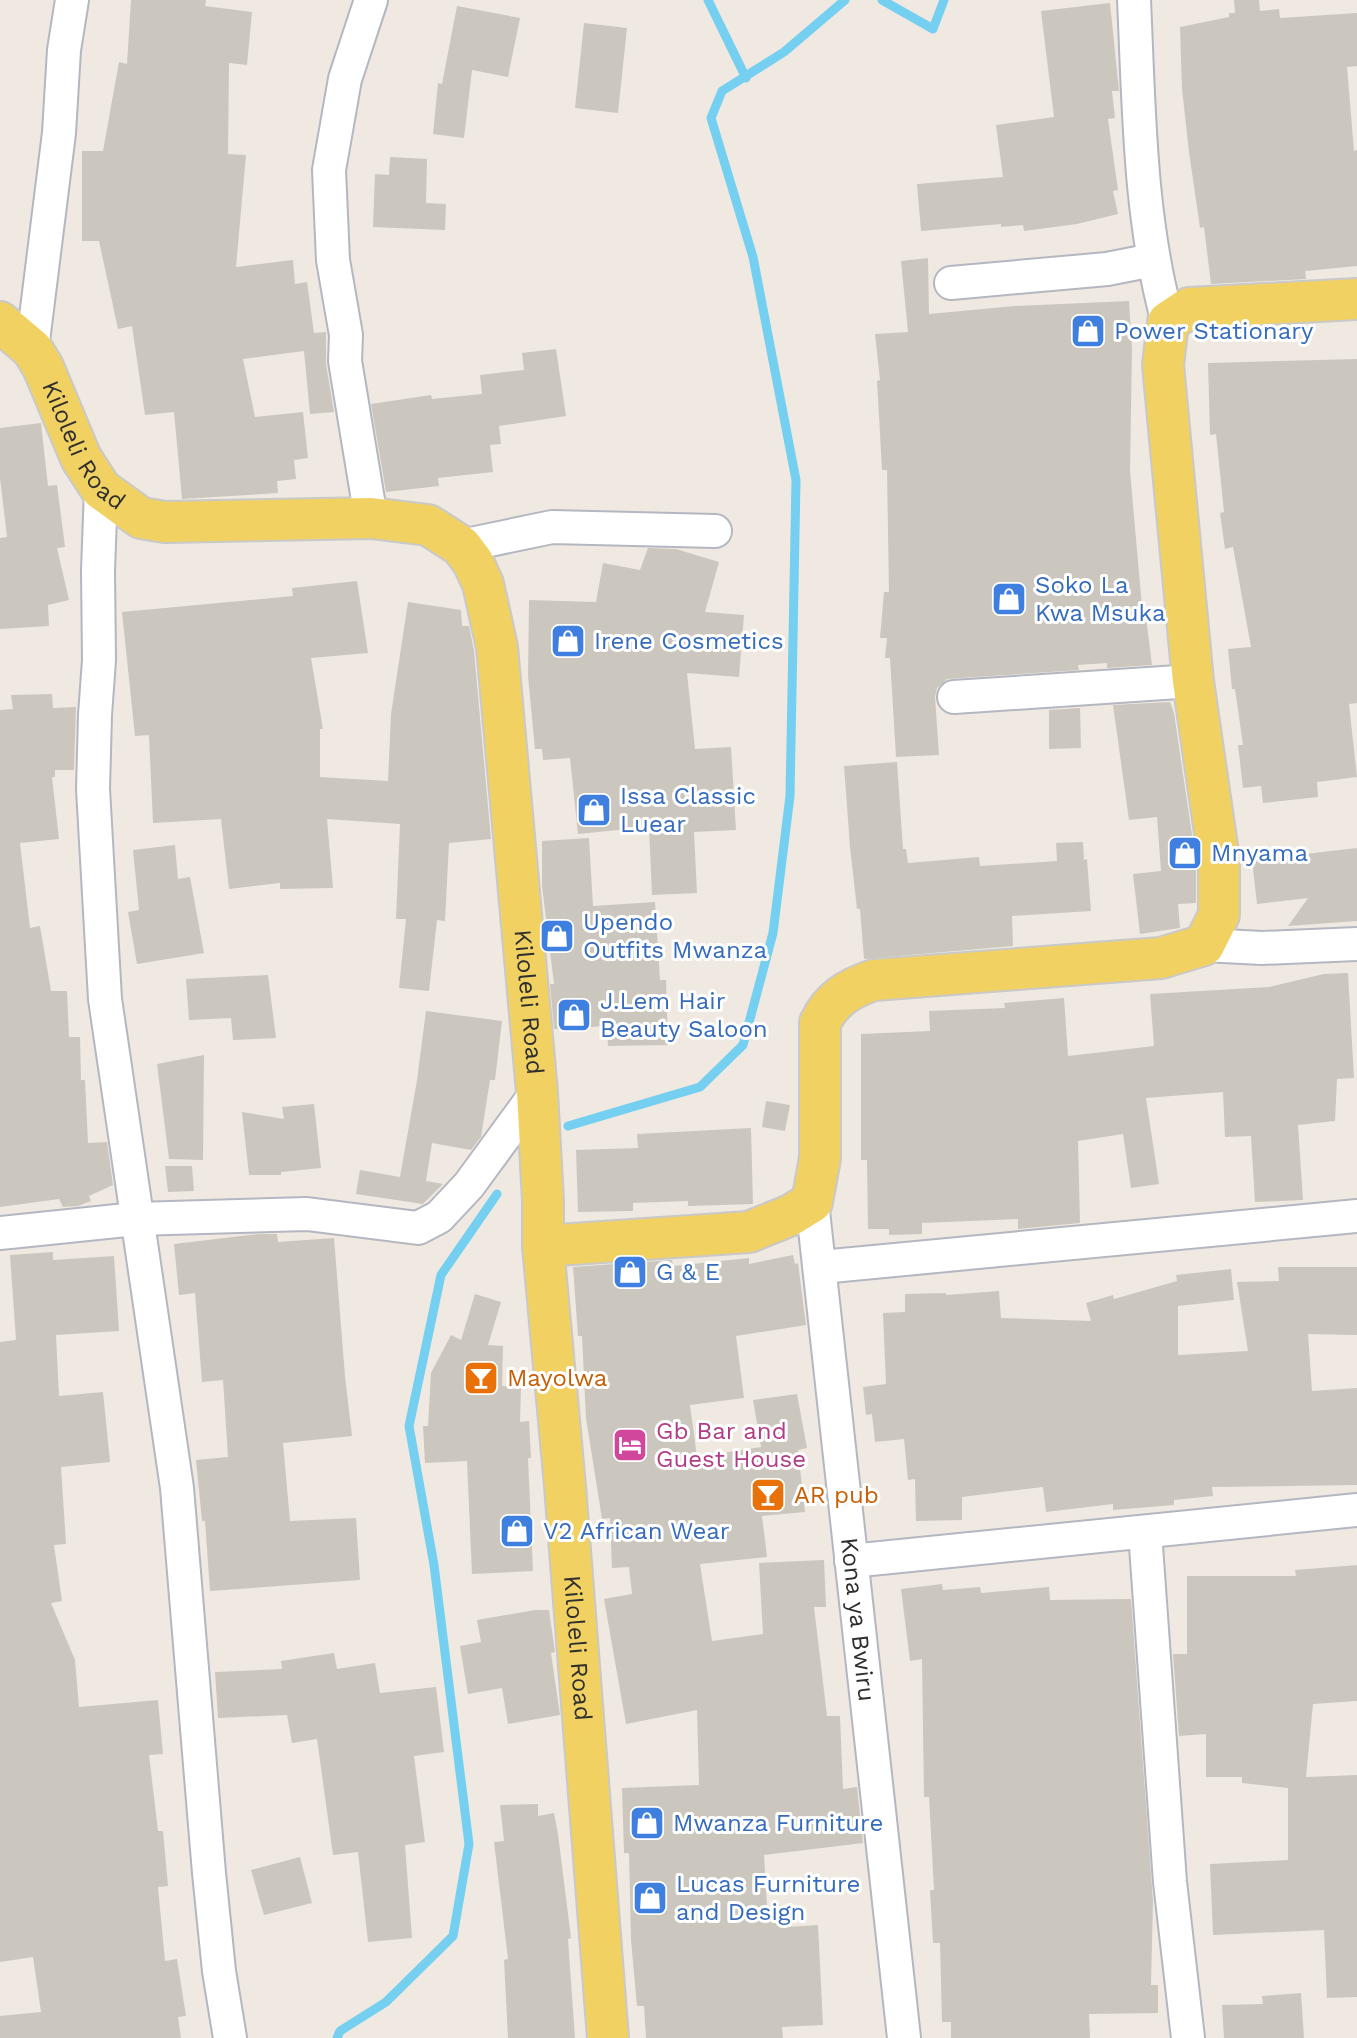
<svg xmlns="http://www.w3.org/2000/svg" width="1357" height="2038" font-family="'Work Sans',sans-serif">
	<style>
		.lines { fill: none; stroke-linecap: round; stroke-linejoin: round }
		.stream { stroke: #75cff0; stroke-width: 9 }
		.building { fill: #cbc7bf }
		.minor-casing { stroke: #b4b7c1; stroke-width: 36 }
		.major-casing { stroke: #c9c9c9; stroke-width: 44 }
		.minor { stroke: #fff; stroke-width: 32 }
		.major { stroke: #f2d163; stroke-width: 40 }
		.labels { text-anchor: middle; stroke-width: 6; stroke-linejoin: round; paint-order: stroke }
		.shop-label { font-size: 24px; fill: #366cbe; stroke: #fff; text-anchor: start }
		.street-label { font-size: 24px; fill: #2e2e2e; stroke: #fff }
		.food-label { font-size: 24px; fill: #c56008; stroke: #fff; text-anchor: start }
		.hotel-label { font-size: 24px; fill: #b23c85; stroke: #fff; text-anchor: start }
	</style>
	<rect width="100%" height="100%" fill="#efe9e1"/>
	<g class="lines">
		<!-- stream -->
		<g class="stream">
			<polyline points="708,0 746,78"/>
			<polyline points="882,0 933,29 944,0"/>
			<polyline points="568,1126 700,1087 743,1045 773,933 790,796 796,480 753,257 711,118 722,91 784,52 845,0"/>
			<polyline points="337,2038 340,2031 386,2002 453,1936 469,1844 434,1565 409,1426 441,1275 497,1194"/>
		</g>
	</g>
	<!-- building -->
	<g class="building">
		<polygon points="131,0 206,0 205,6 252,12 247,65 229,63 228,154 246,155 236,267 293,260 295,284 307,282 314,333 326,332 326,364 334,412 310,414 304,351 243,359 255,417 303,412 308,458 294,460 296,479 277,481 278,493 182,499 174,412 145,415 132,326 118,329 99,241 82,241 82,151 103,151 119,62 127,64"/>
		<polygon points="1234,0 1259,0 1260,11 1279,9 1280,18 1357,13 1357,66 1347,67 1354,151 1357,150 1357,266 1305,271 1306,279 1211,284 1204,227 1200,228 1189,152 1182,89 1180,27 1229,17 1229,13 1235,13"/>
		<polygon points="1110,3 1119,91 1112,91 1115,118 1108,119 1118,190 1113,191 1118,214 1077,224 1024,231 1023,225 1001,227 1001,224 921,231 917,184 1003,177 996,125 1054,117 1041,11"/>
		<polygon points="457,6 520,18 508,77 472,70 464,138 433,134 438,83 442,84"/>
		<polygon points="584,23 627,28 618,113 575,108"/>
		<polygon points="390,157 427,159 426,203 446,204 445,230 373,227 375,174 389,175"/>
		<polygon points="928,258 929,314 1015,306 1129,301 1132,349 1130,471 1143,618 1146,617 1152,665 1107,668 1107,663 1078,665 1079,670 947,679 937,688 935,697 939,755 896,757 890,658 885,658 887,638 880,638 884,592 889,592 887,470 882,470 877,381 880,380 875,334 908,332 901,261"/>
		<polygon points="556,349 566,416 499,426 501,444 490,445 493,472 438,478 439,486 386,492 371,404 431,395 432,399 482,394 480,375 524,370 522,353"/>
		<polygon points="1357,359 1357,703 1349,704 1357,777 1317,782 1318,797 1263,803 1261,786 1243,788 1238,745 1243,745 1235,689 1232,689 1228,649 1251,647 1233,547 1225,549 1220,513 1224,512 1216,434 1210,435 1208,363"/>
		<polygon points="41,423 48,486 57,485 65,547 57,548 69,600 48,605 49,626 0,629 0,538 7,537 0,478 0,428"/>
		<polygon points="648,548 676,549 719,562 705,612 744,615 739,677 687,673 695,749 731,747 736,830 694,832 697,893 652,895 649,827 578,834 570,758 543,760 542,749 535,749 528,676 529,600 596,602 603,563 640,570"/>
		<polygon points="357,581 368,653 311,658 323,729 320,729 320,777 388,781 391,714 408,602 461,610 462,626 469,626 474,651 491,839 449,843 445,921 437,920 429,991 399,988 406,919 396,919 400,824 327,819 333,888 280,889 280,883 229,889 221,819 153,823 149,735 135,736 122,612 293,596 292,588"/>
		<polygon points="52,694 53,708 76,707 74,770 55,770 55,777 52,777 59,839 20,843 30,928 40,926 51,991 67,991 69,1037 80,1037 81,1080 85,1080 88,1143 107,1142 113,1185 89,1196 91,1201 78,1206 63,1207 59,1199 0,1207 0,710 13,709 11,695"/>
		<polygon points="1170,702 1174,713 1196,862 1196,903 1178,904 1180,928 1140,934 1133,874 1161,871 1157,817 1129,820 1113,705"/>
		<polygon points="1080,708 1081,748 1049,749 1049,710"/>
		<polygon points="897,762 903,849 906,849 908,863 979,857 980,866 1057,861 1056,843 1083,842 1084,860 1087,859 1091,911 1012,916 1013,946 864,959 860,909 857,909 850,847 844,766"/>
		<polygon points="589,838 593,906 655,902 660,980 666,980 668,1045 608,1046 607,1026 554,1029 550,984 554,984 542,886 542,841"/>
		<polygon points="175,845 178,879 190,877 204,953 137,964 128,912 139,910 133,850"/>
		<polygon points="1357,848 1357,921 1288,926 1308,898 1257,904 1252,860"/>
		<polygon points="1348,973 1354,1078 1337,1079 1335,1121 1298,1125 1303,1200 1255,1202 1251,1136 1225,1137 1223,1092 1146,1098 1159,1184 1131,1188 1123,1134 1078,1141 1080,1223 1018,1229 1018,1219 922,1223 922,1234 889,1235 889,1229 868,1229 867,1160 861,1160 861,1034 930,1031 929,1011 1005,1008 1004,1003 1064,998 1068,1056 1154,1046 1150,994 1269,987 1324,974"/>
		<polygon points="268,975 276,1038 233,1040 231,1018 189,1020 186,979"/>
		<polygon points="426,1011 502,1021 495,1080 490,1080 481,1137 471,1150 432,1143 426,1181 443,1184 423,1204 356,1194 360,1170 400,1177 417,1080"/>
		<polygon points="204,1055 203,1160 169,1159 157,1064"/>
		<polygon points="766,1101 790,1105 785,1131 762,1127"/>
		<polygon points="314,1104 321,1168 281,1172 281,1175 249,1175 242,1112 284,1119 282,1107"/>
		<polygon points="751,1128 753,1204 688,1206 688,1201 633,1203 633,1211 578,1212 576,1150 638,1148 637,1134"/>
		<polygon points="165,1166 192,1166 194,1191 168,1192"/>
		<polygon points="258,1234 277,1234 278,1242 334,1238 345,1376 352,1436 283,1443 290,1521 356,1518 360,1580 210,1591 205,1521 202,1521 196,1460 228,1457 223,1380 202,1382 195,1293 179,1295 174,1244"/>
		<polygon points="53,1252 53,1260 114,1256 119,1331 56,1335 59,1396 103,1392 110,1462 61,1467 66,1544 54,1545 62,1601 51,1603 75,1660 79,1707 158,1700 163,1754 149,1755 158,1831 163,1831 168,1886 158,1887 165,1961 177,1959 186,2016 178,2017 181,2038 0,2038 0,2016 41,2012 33,1957 0,1962 0,1342 16,1340 10,1255"/>
		<polygon points="793,1255 795,1264 798,1263 806,1325 736,1336 744,1398 690,1405 697,1457 761,1447 753,1400 797,1394 807,1448 798,1450 805,1512 762,1516 767,1557 700,1564 712,1641 763,1634 759,1563 824,1560 826,1607 814,1607 827,1716 840,1716 843,1789 857,1787 863,1843 764,1855 767,1906 786,1905 787,1927 818,1925 823,2025 782,2027 783,2038 646,2038 644,2006 637,2006 631,1940 629,1853 624,1853 622,1788 699,1785 697,1710 626,1724 604,1599 632,1594 629,1567 612,1568 610,1518 602,1519 586,1418 582,1336 578,1336 573,1267 672,1260 673,1266 749,1258 749,1264"/>
		<polygon points="1278,1267 1357,1267 1357,1335 1308,1334 1312,1391 1357,1388 1357,1485 1212,1487 1213,1496 1174,1500 1174,1505 1113,1510 1113,1504 1046,1512 1043,1487 962,1497 962,1520 916,1521 915,1479 908,1480 904,1439 875,1442 872,1414 866,1415 863,1387 886,1384 883,1313 905,1312 905,1294 946,1293 946,1295 999,1291 1001,1318 1091,1321 1086,1303 1113,1295 1114,1299 1177,1281 1176,1275 1231,1269 1234,1300 1178,1306 1178,1355 1248,1351 1237,1282 1279,1281"/>
		<polygon points="475,1294 501,1302 488,1345 503,1346 502,1386 521,1387 520,1422 529,1421 531,1458 528,1458 533,1571 472,1574 467,1461 425,1463 423,1426 428,1426 431,1373 451,1335 461,1340"/>
		<polygon points="1357,1565 1357,1701 1313,1704 1306,1777 1357,1775 1357,1997 1327,1998 1324,1930 1213,1935 1210,1864 1288,1860 1288,1788 1242,1783 1242,1777 1206,1777 1206,1734 1179,1736 1173,1654 1187,1654 1187,1576 1296,1576 1295,1570"/>
		<polygon points="942,1584 943,1590 980,1587 981,1593 1049,1587 1050,1600 1131,1599 1153,1901 1151,1985 1158,1985 1158,2013 1089,2014 1090,2038 951,2038 951,2022 942,2022 940,1943 933,1943 930,1890 934,1890 929,1797 924,1797 922,1659 910,1661 901,1589"/>
		<polygon points="535,1610 549,1610 555,1652 551,1653 560,1715 508,1724 502,1688 468,1694 460,1646 481,1642 477,1620"/>
		<polygon points="334,1653 337,1669 375,1663 380,1693 436,1687 444,1752 414,1756 425,1842 405,1845 412,1938 368,1942 358,1852 333,1855 317,1739 292,1743 287,1715 218,1718 215,1672 282,1669 281,1661"/>
		<polygon points="538,1804 538,1816 554,1813 558,1834 571,1938 568,1939 575,2038 508,2038 504,1960 508,1959 494,1842 504,1841 500,1805"/>
		<polygon points="300,1857 312,1903 264,1915 251,1870"/>
		<polygon points="1301,1993 1304,2038 1224,2038 1222,2005 1263,2004 1262,1996"/>
	</g>
	<g class="lines">
		<!-- minor casing -->
		<g class="minor-casing">
			<g id="minor">
				<polyline points="371,0 345,79 329,170 333,260 346,335 345,361 371,518"/>
				<path d="M1134 0C1139 107 1139 218 1168 322"/>
				<polyline points="951,283 1107,269 1153,260"/>
				<polyline points="32,349 59,133 64,50 72,0"/>
				<polyline points="101,489 98,571 99,660 95,715 93,789 105,999 177,1488 209,1873 219,1971 230,2038"/>
				<polyline points="461,546 552,527 715,531"/>
				<polyline points="954,697 1193,681"/>
				<polyline points="1204,945 1262,948 1357,944"/>
				<path id="s1" d="M812 1202 904 2038"/>
				<polyline points="0,1233 136,1219 307,1214 418,1228 439,1217 469,1185 537,1092"/>
				<polyline points="821,1267 1357,1216"/>
				<polyline points="1145,1532 1170,1882 1188,2038"/>
				<polyline points="851,1561 1357,1510"/>
			</g>
		</g>
		<!-- major casing -->
		<g class="major-casing">
			<g id="major">
				<path id="s2" d="M0 322 32 349 43 367 81 458 101 489 141 518 165 522 371 518 428 525 461 546 473 562 483 584 497 647 537 1092 543 1201V1246L565 1486 608 2038"/>
				<path d="M543 1246 749 1232 791 1215 812 1202 820 1158V1023C831 999 850 988 874 980L1161 958 1204 945 1219 915V860L1193 681 1163 365 1168 322 1189 308 1357 299"/>
			</g>
		</g>
		<!-- minor -->
		<use href="#minor" class="minor"/>
		<!-- major -->
		<use href="#major" class="major"/>
	</g>
	<!-- icons -->
	<defs>
		<g id="shop-square" transform="scale(1.8)"><rect x="-9" y="-9" width="18" height="18" rx="4" fill="#3f7fe0" stroke="#fff"/><path d="M-5-2.5h2.3a2.7 3.5 0 0 1 5.4 0H5L5.5 6h-11ZM-1.5-2.5h3a1.5 2.3 0 0 0-3 0Z" fill="#fff"/></g>
		<g id="bar-square" transform="scale(1.8)"><rect x="-9" y="-9" width="18" height="18" rx="4" fill="#e8710a" stroke="#fff"/><path d="M-6-5H6L.8 .8V4.5H3.5V6h-7V4.5H-.8V.8Z" fill="#fff"/></g>
		<g id="hotel-square" transform="scale(1.8)"><rect x="-9" y="-9" width="18" height="18" rx="4" fill="#d1479c" stroke="#fff"/><path d="M-6-4.5h1.5V1H6V5H4.5V3h-9V5H-6ZM-4 0a1.8 1.8 0 1 1 3.6 0ZM.5 0V-2.5h3Q6-2.5 6 0Z" fill="#fff"/></g>
	</defs>
	<g fill-rule="evenodd">
		<use href="#shop-square" x="1088" y="331"/>
		<use href="#shop-square" x="1009" y="599"/>
		<use href="#shop-square" x="568" y="641"/>
		<use href="#shop-square" x="594" y="810"/>
		<use href="#shop-square" x="1185" y="853"/>
		<use href="#shop-square" x="557" y="936"/>
		<use href="#shop-square" x="574" y="1015"/>
		<use href="#shop-square" x="630" y="1272"/>
		<use href="#bar-square" x="481" y="1378"/>
		<use href="#hotel-square" x="630" y="1445"/>
		<use href="#bar-square" x="768" y="1495"/>
		<use href="#shop-square" x="517" y="1531"/>
		<use href="#shop-square" x="647" y="1823"/>
		<use href="#shop-square" x="650" y="1898"/>
	</g>
	<g class="labels">
		<!-- shop labels -->
		<g class="shop-label">
			<text x="1114" y="339">Power Stationary</text>
			<text x="1035" y="593">Soko La<tspan x="1035" dy="28">Kwa Msuka</tspan></text>
			<text x="594" y="649">Irene Cosmetics</text>
			<text x="620" y="804">Issa Classic<tspan x="620" dy="28">Luear</tspan></text>
			<text x="1211" y="861">Mnyama</text>
			<text x="583" y="930">Upendo<tspan x="583" dy="28">Outfits Mwanza</tspan></text>
			<text x="600" y="1009">J.Lem Hair<tspan x="600" dy="28">Beauty Saloon</tspan></text>
			<text x="656" y="1280">G &amp; E</text>
			<text x="543" y="1539">V2 African Wear</text>
			<text x="673" y="1831">Mwanza Furniture</text>
			<text x="676" y="1892">Lucas Furniture<tspan x="676" dy="28">and Design</tspan></text>
		</g>
		<!-- street labels -->
		<g class="street-label">
			<text dy="8" stroke="none"><textPath href="#s2" startOffset="152">Kiloleli Road</textPath></text>
			<text dy="8" stroke="none"><textPath href="#s2" startOffset="1040">Kiloleli Road</textPath></text>
			<text dy="8" stroke="none"><textPath href="#s1" startOffset="420">Kona ya Bwiru</textPath></text>
			<text dy="8" stroke="none"><textPath href="#s2" startOffset="1688">Kiloleli Road</textPath></text>
		</g>
		<!-- food labels -->
		<g class="food-label">
			<text x="507" y="1386">Mayolwa</text>
			<text x="794" y="1503">AR pub</text>
		</g>
		<!-- hotel labels -->
		<g class="hotel-label">
			<text x="656" y="1439">Gb Bar and<tspan x="656" dy="28">Guest House</tspan></text>
		</g>
	</g>
</svg>
